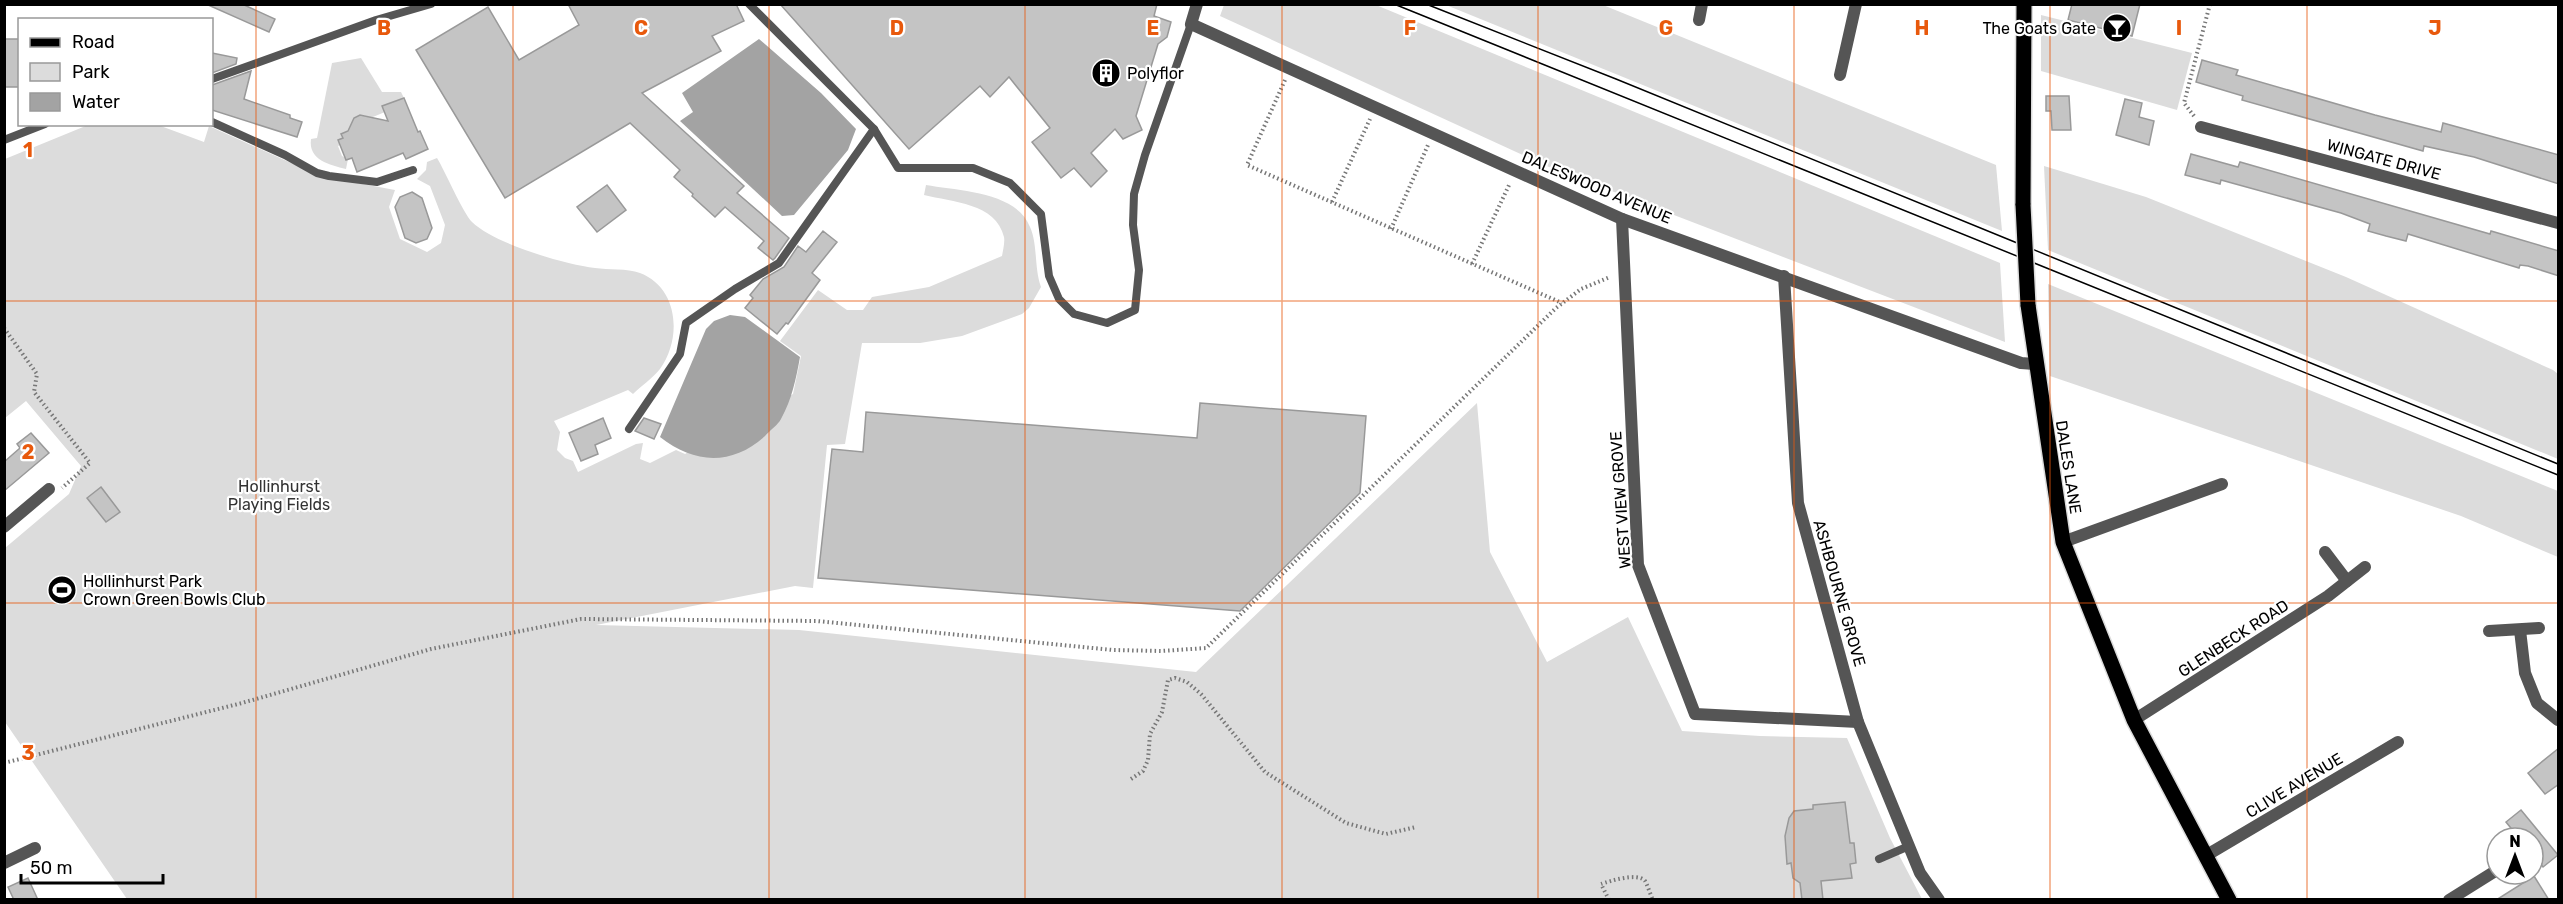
<svg xmlns="http://www.w3.org/2000/svg" width="2563" height="904" font-family="Rubik,sans-serif">
	<style>
		.green { fill: #dcdcdc }
		.water { fill: #a3a3a3 }
		.building { fill: #c4c4c4; stroke: #999; stroke-width: 1.5 }
		.lines { fill: none; stroke-linecap: round; stroke-linejoin: round }
		.primary-casing { stroke: #dbdbdb; stroke-width: 18 }
		.path { stroke: #777; stroke-width: 4; stroke-dasharray: 1.5 3; stroke-linecap: butt }
		.lane { stroke: #555; stroke-width: 8 }
		.street { stroke: #555; stroke-width: 12 }
		.primary { stroke: #000; stroke-width: 15 }
		.tram { stroke: #000; stroke-width: 1.5 }
		.primary-bridge-casing { stroke: #dbdbdb; stroke-width: 18; stroke-linecap: butt }
		.primary-bridge { stroke: #000; stroke-width: 15 }
		.grid { fill: none; stroke: #e8590c; stroke-width: 1.5; stroke-opacity: 0.55 }
		.labels { text-anchor: middle; stroke-width: 4.5; stroke-linejoin: round; paint-order: stroke }
		.poi-label { font-size: 16px; fill: #000; stroke: #fff; text-anchor: start }
		.street-label { font-size: 16px; fill: #000; stroke: #fff }
		.park-label { font-size: 16px; fill: #333; stroke: #fff }
		.grid-label { font-size: 20px; text-anchor: middle; font-weight: bold; fill: #e8590c; stroke: #fff; stroke-width: 4.5; stroke-linejoin: round; paint-order: stroke }
	</style>
	<rect width="100%" height="100%" fill="#fff"/>
	<!-- green -->
	<g class="green">
		<polygon points="1224,5 1376,5 2000,263 2005,342 1549,167 1220,16"/>
		<polygon points="1446,5 1603,5 1996,165 2002,231"/>
		<polygon points="2041,15 2192,53 2177,110 2041,71"/>
		<path d="M361 58 382 92H401L404 98 383 106 385 112 368 119 366 116 360 115 354 118 352 123 354 128 341 134 343 138 338 140 340 145 338 146 342 156 348 159 346 169C330 165 308 160 311 139L317 138 332 63Z"/>
		<path d="M88 125H158L204 142 209 126 320 176 395 190 389 207 400 239 427 252 441 243 445 225 430 186 417 179 426 170 427 162 437 158C445 171 463 213 472 222 495 244 563 264 595 268 608 270 627 268 640 273 679 288 682 339 660 369 653 378 641 386 633 394L628 390 554 421 560 432 557 450 565 458 573 461 578 472 636 444 643 443 640 459 650 463 676 450 685 454 793 394 801 356 780 341 818 290 847 310H863L872 297 929 287 1002 256C1003 250 1005 242 1004 237 996 203 952 202 924 195L926 185C958 191 1016 191 1030 227 1038 245 1034 268 1041 287L1029 308 1022 314 962 336 920 343H862L845 444 827 445 813 588 795 586 596 625 799 630 1196 672 1477 403 1490 552 1547 662 1628 617 1682 731 1760 736 1847 738 1890 838 1922 899H127L5 722V548L69 494 81 466 26 401 5 418V159Z"/>
		<polygon points="2044,166 2146,197 2346,277 2553,370 2558,374 2558,459 2048,250"/>
		<polygon points="2048,284 2558,491 2558,557 2461,516 2050,376"/>
	</g>
	<!-- water -->
	<g class="water">
		<polygon points="759,39 821,93 856,129 848,150 794,215 782,216 680,121 693,112 682,93"/>
		<path d="M730 315 745 317 800 357C796 379 792 399 781 419 778 425 770 430 765 436 732 466 694 464 660 437L706 329 714 321Z"/>
	</g>
	<!-- building -->
	<g class="building">
		<polygon points="206,4 242,4 275,19 269,32"/>
		<polygon points="568,4 736,4 744,21 712,36 721,51 642,93 744,186 737,193 789,238 775,258 773,260 758,248 764,241 725,207 715,217 692,196 693,194 674,177 680,170 630,123 505,198 416,50 488,7 519,60 579,25"/>
		<polygon points="780,4 1157,4 1154,16 1171,22 1167,37 1158,44 1136,116 1142,130 1123,139 1115,129 1091,153 1107,171 1091,187 1074,168 1061,178 1032,142 1050,128 1009,77 990,97 980,86 909,149"/>
		<polygon points="2072,4 2140,4 2132,36 2068,20"/>
		<rect x="4" y="39" width="16" height="48"/>
		<polygon points="212,53 237,58 236,64 212,73"/>
		<polygon points="2202,60 2238,70 2236,75 2375,115 2441,132 2443,123 2559,155 2559,184 2474,157 2424,146 2423,151 2242,100 2243,96 2196,82"/>
		<polygon points="251,71 244,99 290,115 290,118 302,122 297,137 212,110 212,85"/>
		<polygon points="2046,96 2069,96 2071,130 2052,130 2051,111 2046,111"/>
		<polygon points="404,98 418,132 420,131 428,149 406,159 403,153 357,172 352,158 346,160 338,140 343,138 341,134 348,131 354,118 360,115 388,121 382,106"/>
		<polygon points="2125,99 2142,103 2139,117 2154,121 2149,145 2116,135"/>
		<polygon points="2191,154 2238,167 2240,162 2490,234 2491,231 2559,251 2559,276 2528,266 2520,265 2519,268 2408,234 2406,241 2386,236 2368,231 2370,224 2341,213 2221,180 2220,184 2185,175"/>
		<polygon points="607,185 626,210 597,232 577,207"/>
		<polygon points="412,192 422,198 432,228 427,239 416,243 405,238 395,207 400,197"/>
		<polygon points="823,231 837,242 812,273 820,280 788,324 786,323 777,334 745,308 753,298 750,295 763,279 784,267 798,246 806,252"/>
		<polygon points="1200,403 1366,416 1360,493 1240,611 818,578 832,449 863,452 866,412 1197,438"/>
		<polygon points="603,418 611,438 595,445 598,454 581,461 569,433"/>
		<polygon points="644,418 661,424 654,439 635,431"/>
		<polygon points="31,433 49,453 4,491 4,462 20,448 17,444"/>
		<polygon points="101,487 120,512 106,522 87,498"/>
		<polygon points="2559,748 2559,784 2545,794 2528,773"/>
		<polygon points="1845,802 1850,843 1854,843 1856,863 1850,864 1852,878 1821,881 1823,900 1802,900 1800,883 1793,878 1791,863 1787,864 1785,836 1789,818 1794,811 1813,809 1813,805"/>
		<polygon points="2521,810 2558,855 2543,867 2533,854 2533,838 2519,838 2506,822"/>
		<polygon points="2534,876 2549,900 2496,900"/>
		<polygon points="28,878 38,900 14,900 8,887"/>
	</g>
	<g class="lines">
		<!-- primary casing -->
		<g class="primary-casing">
			<g id="primary">
				<polyline points="2023,205 2024,4"/>
				<polyline points="2028,305 2063,542 2134,720 2229,900"/>
			</g>
		</g>
		<!-- path -->
		<g class="path">
			<polyline points="1285,80 1247,165 1562,303"/>
			<polyline points="2194,116 2184,103 2210,4"/>
			<polyline points="1332,202 1370,119"/>
			<polyline points="1391,229 1428,145"/>
			<polyline points="1472,264 1510,183"/>
			<polyline points="4,328 37,374 34,392 90,463 62,488"/>
			<polyline points="4,763 242,703 431,649 581,619 817,621 1113,650 1161,651 1206,648 1556,308 1581,289 1610,277"/>
			<polyline points="1131,779 1143,771 1148,760 1150,734 1162,712 1168,680 1175,678 1187,682 1201,694 1265,772 1346,823 1386,834 1416,827"/>
			<path d="M1609 900 1601 884C1610 881 1638 872 1645 881 1648 886 1650 894 1653 900"/>
		</g>
		<!-- lane -->
		<g class="lane">
			<polyline points="749,4 874,129 898,168 973,168 1010,183 1041,214 1049,276 1059,299 1074,314 1107,323 1135,310 1139,270 1133,225 1134,194 1145,155 1191,24"/>
			<polyline points="212,79 376,20 431,4"/>
			<polyline points="212,122 285,155 317,173 329,176 377,182 413,170"/>
			<polyline points="4,140 45,124"/>
			<polyline points="629,429 680,354 686,323 735,289 779,263 874,129"/>
			<polyline points="1879,859 1909,846"/>
		</g>
		<!-- street -->
		<g class="street">
			<polyline points="1197,4 1191,24 1622,219 2021,363 2035,364"/>
			<polyline points="1699,20 1702,4"/>
			<polyline points="1840,75 1856,4"/>
			<polyline points="2201,127 2558,223"/>
			<polyline points="1622,219 1638,565 1695,714 1858,722"/>
			<polyline points="1784,276 1798,503 1858,722 1920,873 1939,900"/>
			<polyline points="4,527 49,489"/>
			<polyline points="2063,542 2222,484"/>
			<polyline points="2325,552 2347,581"/>
			<polyline points="2520,630 2525,673 2537,703 2558,720"/>
			<polyline points="2489,631 2539,628"/>
			<polyline points="2134,720 2328,596 2365,567"/>
			<polyline points="2207,855 2398,742"/>
			<polyline points="4,863 35,848"/>
			<polyline points="2449,900 2497,870"/>
		</g>
		<!-- primary -->
		<use href="#primary" class="primary"/>
		<!-- tram -->
		<g class="tram">
			<polyline points="1394,4 2558,475"/>
			<polyline points="1426,4 1616,79 2558,464"/>
		</g>
		<!-- primary-bridge casing -->
		<g class="primary-bridge-casing">
			<polyline id="primary-bridge" points="2023,205 2028,305"/>
		</g>
		<!-- primary-bridge -->
		<use href="#primary-bridge" class="primary-bridge"/>
	</g>
	<!-- grid -->
	<path class="grid" d="M256 4V900M513 4V900M769 4V900M1025 4V900M1282 4V900M1538 4V900M1794 4V900M2050 4V900M2307 4V900M4 301H2558M4 603H2558"/>
	<!-- icons -->
	<defs>
		<g id="bar-disc" transform="scale(1.5)"><circle r="9.5" fill="#000" stroke="#fff"/><path d="M-6-5H6L.8 .8V4.5H3.5V6h-7V4.5H-.8V.8Z" fill="#fff"/></g>
		<g id="building-disc" transform="scale(1.5)"><circle r="9.5" fill="#000" stroke="#fff"/><path d="M-4-6H4V6H1V3H-1V6H-4ZM-2.5-4.3h1.7v1.8h-1.7ZM.8-4.3h1.7v1.8H.8ZM-2.5-1h1.7V.8h-1.7ZM.8-1h1.7V.8H.8Z" fill="#fff"/></g>
		<g id="stadium-disc" transform="scale(1.5)"><circle r="9.5" fill="#000" stroke="#fff"/><path d="M0-5a6.5 5 0 1 0 0 10a6.5 5 0 1 0 0-10ZM-3.5-1.8h7v3.6h-7Z" fill="#fff"/></g>
	</defs>
	<g fill-rule="evenodd">
		<use href="#bar-disc" x="2117" y="28"/>
		<use href="#building-disc" x="1106" y="73"/>
		<use href="#stadium-disc" x="62" y="590"/>
	</g>
	<g class="labels">
		<!-- poi labels -->
		<g class="poi-label">
			<text x="2096" y="34" text-anchor="end">The Goats Gate</text>
			<text x="1127" y="79">Polyflor</text>
			<text x="83" y="587">Hollinhurst Park<tspan x="83" dy="18">Crown Green Bowls Club</tspan></text>
		</g>
		<!-- street labels -->
		<g class="street-label">
			<text transform="translate(2384 159) rotate(15)" y="6">WINGATE DRIVE</text>
			<text transform="translate(1597 187) rotate(23)" y="6">DALESWOOD AVENUE</text>
			<text transform="translate(2069 467) rotate(81)" y="6">DALES LANE</text>
			<text transform="translate(1620 500) rotate(-94)" y="6">WEST VIEW GROVE</text>
			<text transform="translate(1840 593) rotate(74)" y="6">ASHBOURNE GROVE</text>
			<text transform="translate(2233 638) rotate(-33)" y="6">GLENBECK ROAD</text>
			<text transform="translate(2294 785) rotate(-31)" y="6">CLIVE AVENUE</text>
		</g>
		<!-- park labels -->
		<g class="park-label">
			<text x="279" y="492">Hollinhurst<tspan x="279" dy="18">Playing Fields</tspan></text>
		</g>
	</g>
	<g class="grid-label">
		<text x="384" y="35">B</text>
		<text x="641" y="35">C</text>
		<text x="897" y="35">D</text>
		<text x="1153" y="35">E</text>
		<text x="1410" y="35">F</text>
		<text x="1666" y="35">G</text>
		<text x="1922" y="35">H</text>
		<text x="2179" y="35">I</text>
		<text x="2435" y="35">J</text>
		<text x="28" y="157">1</text>
		<text x="28" y="459">2</text>
		<text x="28" y="760">3</text>
	</g>
	<!-- border -->
	<rect width="2563" height="904" fill="none" stroke="#000000" stroke-width="12"/>
	<!-- legend -->
	<rect x="18" y="18" width="195" height="108" fill="#ffffff" stroke="#999999" stroke-width="1.5"/>
	<rect x="30" y="38" width="30" height="9" fill="#000000" stroke="#999999" stroke-width="1.5"/>
	<text x="72" y="48" font-size="18" fill="#000000">Road</text>
	<rect x="30" y="63" width="30" height="18" fill="#dcdcdc" stroke="#999999" stroke-width="1.5"/>
	<text x="72" y="78" font-size="18" fill="#000000">Park</text>
	<rect x="30" y="93" width="30" height="18" fill="#a3a3a3" stroke="#999999" stroke-width="1.5"/>
	<text x="72" y="108" font-size="18" fill="#000000">Water</text>
	<!-- north arrow -->
	<g transform="translate(2515 856)"><circle r="28" fill="#ffffff" stroke="#999999" stroke-width="1.5"/>
	<path d="M0-4.5L10 22L0 15L-10 22Z" fill="#000000"/>
	<text y="-9" font-size="16" font-weight="bold" text-anchor="middle" fill="#000000">N</text>
	</g>
	<!-- scale -->
	<path d="M21 874v9h142v-9" fill="none" stroke="#000000" stroke-width="3"/>
	<text x="30" y="874" font-size="18" fill="#000000" stroke="#ffffff" stroke-width="4.5" paint-order="stroke">50 m</text>
</svg>
